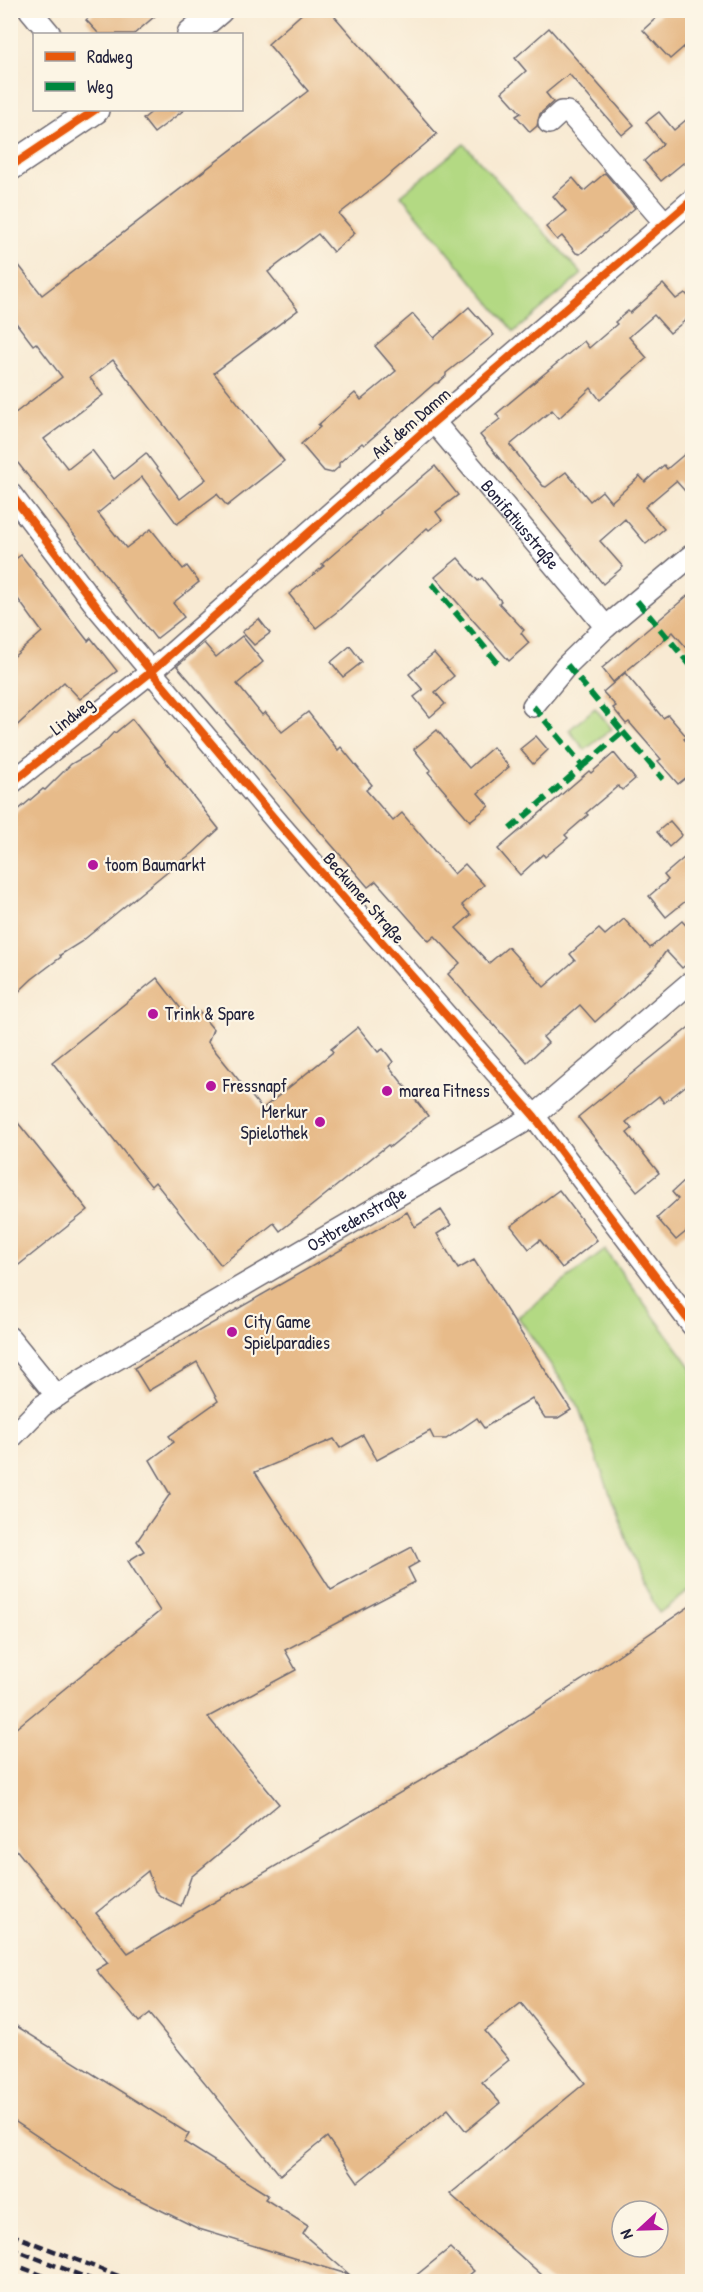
<svg xmlns="http://www.w3.org/2000/svg" width="703" height="2292" font-family="'Patrick Hand',sans-serif">
	<style>
		.green { fill: #b3d983; stroke: #6a7e5f; stroke-width: 1.5 }
		.building { fill: #e7bb8a; fill-rule: evenodd }
		.lines { fill: none; stroke-linecap: round; stroke-linejoin: round }
		.minor-casing { stroke: #6d6870; stroke-width: 24 }
		.major-casing { stroke: #6d6870; stroke-width: 30 }
		.minor { stroke: #fff; stroke-width: 21 }
		.major { stroke: #fff; stroke-width: 27 }
		.rail { stroke: #22223b; stroke-width: 4.5; stroke-dasharray: 9 4.5; stroke-linecap: butt }
		.quiet { stroke: #00873e; stroke-width: 6; stroke-dasharray: 12 6; stroke-linecap: butt }
		.cycleway-casing { stroke: #fcf5e5; stroke-width: 11 }
		.cycleway { stroke: #e8590c; stroke-width: 8 }
		.poi-dot { fill: #b5179e; stroke: #fcf5e5; stroke-width: 2 }
		.labels { text-anchor: middle; stroke-width: 4.5; stroke-linejoin: round; paint-order: stroke }
		.street-label { font-size: 18px; fill: #22223b; stroke: #fcf5e5 }
		.poi-label { font-size: 18px; fill: #22223b; stroke: #fcf5e5; text-anchor: start }
	</style>
	<rect width="100%" height="100%" fill="#fcf5e5"/>
	<filter id="ink" filterUnits="userSpaceOnUse"><feTurbulence type="fractalNoise" baseFrequency=".0167" numOctaves="2"/><feDisplacementMap in="SourceGraphic" scale="12" xChannelSelector="R" yChannelSelector="G"/><feConvolveMatrix kernelMatrix="1 2 1 2 8 2 1 2 1" color-interpolation-filters="sRGB"/></filter>
	<filter id="wash" filterUnits="userSpaceOnUse"><feTurbulence type="fractalNoise" baseFrequency=".008" numOctaves="4" result="noise"/><feDisplacementMap in="SourceGraphic" scale="24" xChannelSelector="R" yChannelSelector="G"/><feGaussianBlur stdDeviation="1.35" result="paint"/><feColorMatrix in="noise" values="0 0 0 0 0 0 0 0 0 0 0 0 0 0 0 0 0 1.4 0 .05"/><feComposite in="paint" operator="in"/></filter>
	<g filter="url(#wash)">
		<rect width="100%" height="100%" fill="#f8ead3"/>
		<!-- green -->
		<g class="green">
			<polygon points="464,144 582,274 514,332 401,195"/>
			<polygon points="595,708 612,729 585,750 569,730"/>
			<polygon points="605,1250 692,1368 692,1589 659,1613 640,1577 577,1403 518,1317"/>
		</g>
		<g id="blocks">
			<!-- building -->
			<g class="building">
				<polygon points="97,10 162,10 134,34 99,34 86,20"/>
				<path d="M306 10H329L437 134 383 180 339 214 355 233 333 252 318 234 268 272 298 310 214 373 284 461 227 506 217 494 177 524 142 477 98 513 126 548 151 529 183 569 187 566 199 582 173 603 184 617 156 639 10 453V417L62 377 36 343 33 345 10 315V254L42 295 308 91 268 44ZM113 360 206 479 180 499 146 453 114 479 92 450 68 469 44 439 103 395 90 378Z"/>
				<polygon points="665,10 693,10 693,39 670,59 643,30"/>
				<polygon points="549,28 634,125 622,135 569,74 546,93 553,102 540,114 537,126 530,132 516,116 521,113 502,92 526,71 515,58"/>
				<polygon points="154,110 184,110 154,133 143,119"/>
				<polygon points="659,112 674,130 693,114 693,155 661,181 644,161 663,144 646,122"/>
				<polygon points="605,173 635,208 580,254 576,253 562,236 557,240 546,227 566,211 553,196 573,178 584,191"/>
				<polygon points="663,284 676,299 685,293 693,301 693,314 670,333 654,315 629,337 647,358 600,400 591,388 559,418 552,410 510,445 543,486 546,487 566,472 590,501 602,491 611,502 640,476 645,482 664,465 667,469 693,447 693,500 676,481 645,507 664,529 646,544 625,519 600,541 623,567 603,584 480,435 500,419 496,414 550,369 584,341 589,348 617,324 615,322 628,311 630,313"/>
				<polygon points="469,307 494,335 446,373 446,376 438,383 435,383 364,445 362,443 339,463 339,467 332,473 324,471 301,444 320,427 318,425 355,393 361,400 396,371 375,346 413,314 434,338"/>
				<polygon points="435,466 458,495 436,512 442,520 429,530 427,528 338,611 316,628 289,594 324,566 322,564 381,513 380,512"/>
				<polygon points="21,555 88,641 91,638 117,671 80,699 64,682 10,732 10,660 42,632 18,599 10,605 10,563"/>
				<polygon points="458,558 478,581 482,578 501,601 499,603 524,630 521,633 529,643 509,661 435,577"/>
				<polygon points="693,591 693,655 673,632 613,682 602,668"/>
				<polygon points="259,619 270,633 254,645 242,632"/>
				<polygon points="242,636 263,662 237,684 262,715 265,712 282,732 308,712 338,750 341,747 372,785 366,790 393,821 402,813 454,874 465,864 484,885 462,905 471,915 456,928 489,963 508,947 544,987 575,960 570,954 599,929 605,935 624,919 650,948 682,921 693,933 693,959 682,968 666,951 654,968 595,1022 580,1005 543,1037 548,1043 527,1062 448,974 460,963 435,936 429,941 376,881 368,887 177,666 204,643 216,657"/>
				<polygon points="350,646 362,662 343,677 331,662"/>
				<polygon points="434,653 454,676 435,692 445,704 430,717 414,697 423,690 409,674"/>
				<polygon points="625,673 663,718 668,715 687,737 684,739 693,749 693,772 678,784 658,761 661,759 642,737 629,722 626,724 613,708 616,706 603,692"/>
				<polygon points="132,719 219,829 193,853 175,865 81,942 60,955 61,957 32,979 10,1000 10,817 43,789 45,790 71,764 98,749 114,732 115,733"/>
				<polygon points="437,730 469,768 493,747 509,767 478,793 489,806 470,821 428,772 431,770 414,749"/>
				<polygon points="536,736 548,750 533,764 520,749"/>
				<polygon points="614,753 635,779 622,790 618,786 586,813 588,815 565,835 568,838 545,857 543,854 520,875 498,849 589,771 591,773"/>
				<polygon points="670,821 682,835 669,847 657,832"/>
				<polygon points="685,857 693,866 693,895 666,917 649,896 668,880 664,875"/>
				<polygon points="157,978 185,1014 199,1012 213,1029 208,1042 262,1109 333,1052 331,1049 358,1027 378,1052 383,1049 388,1055 393,1062 389,1066 428,1116 390,1147 388,1145 280,1231 274,1223 221,1265 155,1182 151,1186 52,1062"/>
				<polygon points="693,1024 693,1080 664,1103 659,1096 626,1122 632,1129 627,1133 659,1173 637,1191 578,1117"/>
				<polygon points="10,1113 88,1210 10,1272"/>
				<polygon points="684,1181 691,1188 693,1187 693,1226 676,1240 657,1218 678,1199 672,1192"/>
				<polygon points="559,1190 597,1240 562,1268 540,1240 529,1249 511,1226"/>
				<path d="M441 1210 451 1225 437 1234 458 1269 474 1260 571 1410 558 1418H545L532 1398 484 1428 477 1418 446 1439H434L430 1431 377 1460 363 1435 340 1448 334 1439 255 1472 331 1590 412 1547 419 1562 408 1568 415 1582 285 1650 296 1670 208 1717 279 1804 191 1877 181 1906 160 1896 155 1891 148 1871 96 1913 128 1953 481 1745 582 1680 693 1604V2282H550L450 2194 585 2083 521 2003 485 2031 509 2060 482 2082 500 2103 466 2131 448 2109 358 2182 327 2137 280 2175 149 2014 139 2022 96 1970 108 1963 10 1842V1733L160 1611 128 1561 144 1551 137 1541 170 1494 150 1460 174 1442 169 1436 218 1401 197 1362 148 1391 134 1368 407 1212 415 1227ZM622 2211H658V2247H622Z"/>
				<polygon points="10,2022 189,2134 184,2142 268,2195 265,2199 308,2226 303,2234 350,2275 199,2229 114,2187 10,2118"/>
				<polygon points="450,2248 474,2271 461,2282 408,2282"/>
			</g>
		</g>
	</g>
	<g filter="url(#ink)">
		<use href="#blocks" fill-opacity="0" stroke="#6d6870" stroke-width="1.5"/>
		<g class="lines">
			<!-- minor casing -->
			<g class="minor-casing">
				<g id="minor">
					<polyline points="30,10 50,34"/>
					<polyline points="549,123 561,112 567,112 572,116 665,223"/>
					<path id="s1" d="M434 422 606 627 692 555"/>
					<polyline points="10,493 97,607 279,824 534,1116 692,1325"/>
					<polyline points="533,706 567,665 606,627"/>
					<polyline points="10,784 151,672 434,422 692,200"/>
					<polyline points="10,1338 57,1396"/>
					<path id="s2" d="M10 1439 42 1406 86 1377 534 1116 692 981"/>
				</g>
			</g>
			<!-- major casing -->
			<g class="major-casing">
				<g id="major">
					<polyline points="191,34 219,10"/>
					<polyline points="10,167 95,110"/>
				</g>
			</g>
			<!-- minor -->
			<use href="#minor" class="minor"/>
			<!-- major -->
			<use href="#major" class="major"/>
			<!-- rail -->
			<g class="rail">
				<polyline points="10,2234 134,2282"/>
				<polyline points="10,2248 98,2282"/>
				<polyline points="10,2263 60,2282"/>
				<polyline points="10,2277 22,2282"/>
			</g>
			<!-- quiet -->
			<g class="quiet">
				<polyline points="432,584 500,666"/>
				<polyline points="637,601 692,667"/>
				<polyline points="567,665 623,732 583,766"/>
				<polyline points="623,732 663,779"/>
				<polyline points="510,829 583,766 533,706"/>
			</g>
			<!-- cycleway casing -->
			<g class="cycleway-casing">
				<g id="cycleway">
					<polyline points="10,167 95,110"/>
					<polyline points="10,493 97,607 279,824 534,1116 692,1325"/>
					<polyline points="10,784 151,672 434,422 692,200"/>
				</g>
			</g>
			<!-- cycleway -->
			<use href="#cycleway" class="cycleway"/>
		</g>
	</g>
	<!-- markers -->
	<g class="poi-dot">
		<circle cx="93" cy="865" r="6"/>
		<circle cx="153" cy="1014" r="6"/>
		<circle cx="211" cy="1086" r="6"/>
		<circle cx="387" cy="1091" r="6"/>
		<circle cx="320" cy="1122" r="6"/>
		<circle cx="232" cy="1332" r="6"/>
	</g>
	<g class="labels">
		<!-- street labels -->
		<g class="street-label">
			<text transform="translate(411 423) rotate(-41)" y="6">Auf dem Damm</text>
			<text dy="6" stroke="none"><textPath href="#s1" startOffset="134">Bonifatiusstraße</textPath></text>
			<text transform="translate(72 716) rotate(-38)" y="6">Lindweg</text>
			<text transform="translate(364 898) rotate(49)" y="6">Beckumer Straße</text>
			<text dy="6" stroke="none"><textPath href="#s2" startOffset="412">Ostbredenstraße</textPath></text>
		</g>
		<!-- poi labels -->
		<g class="poi-label">
			<text x="105" y="871">toom Baumarkt</text>
			<text x="165" y="1020">Trink &amp; Spare</text>
			<text x="223" y="1092">Fressnapf</text>
			<text x="399" y="1097">marea Fitness</text>
			<text x="308" y="1118" text-anchor="end">Merkur<tspan x="308" dy="21">Spielothek</tspan></text>
			<text x="244" y="1328">City Game<tspan x="244" dy="21">Spielparadies</tspan></text>
		</g>
	</g>
	<!-- margin -->
	<rect width="703" height="2292" fill="none" stroke="#fcf5e5" stroke-width="36"/>
	<!-- legend -->
	<rect x="33" y="33" width="210" height="78" fill="#fcf5e5" stroke="#a5a1a1" stroke-width="1.5"/>
	<rect x="45" y="52" width="30" height="9" fill="#e8590c" stroke="#a5a1a1" stroke-width="1.5"/>
	<text x="87" y="63" font-size="18" fill="#22223b">Radweg</text>
	<rect x="45" y="82" width="30" height="9" fill="#00873e" stroke="#a5a1a1" stroke-width="1.5"/>
	<text x="87" y="93" font-size="18" fill="#22223b">Weg</text>
	<!-- north arrow -->
	<g transform="translate(640 2229) rotate(248)"><circle r="28" fill="#fcf5e5" stroke="#a5a1a1" stroke-width="1.5"/>
	<path d="M0-4.5L10 22L0 15L-10 22Z" fill="#b5179e"/>
	<text y="-9" font-size="16" font-weight="bold" text-anchor="middle" fill="#22223b">N</text>
	</g>
</svg>
